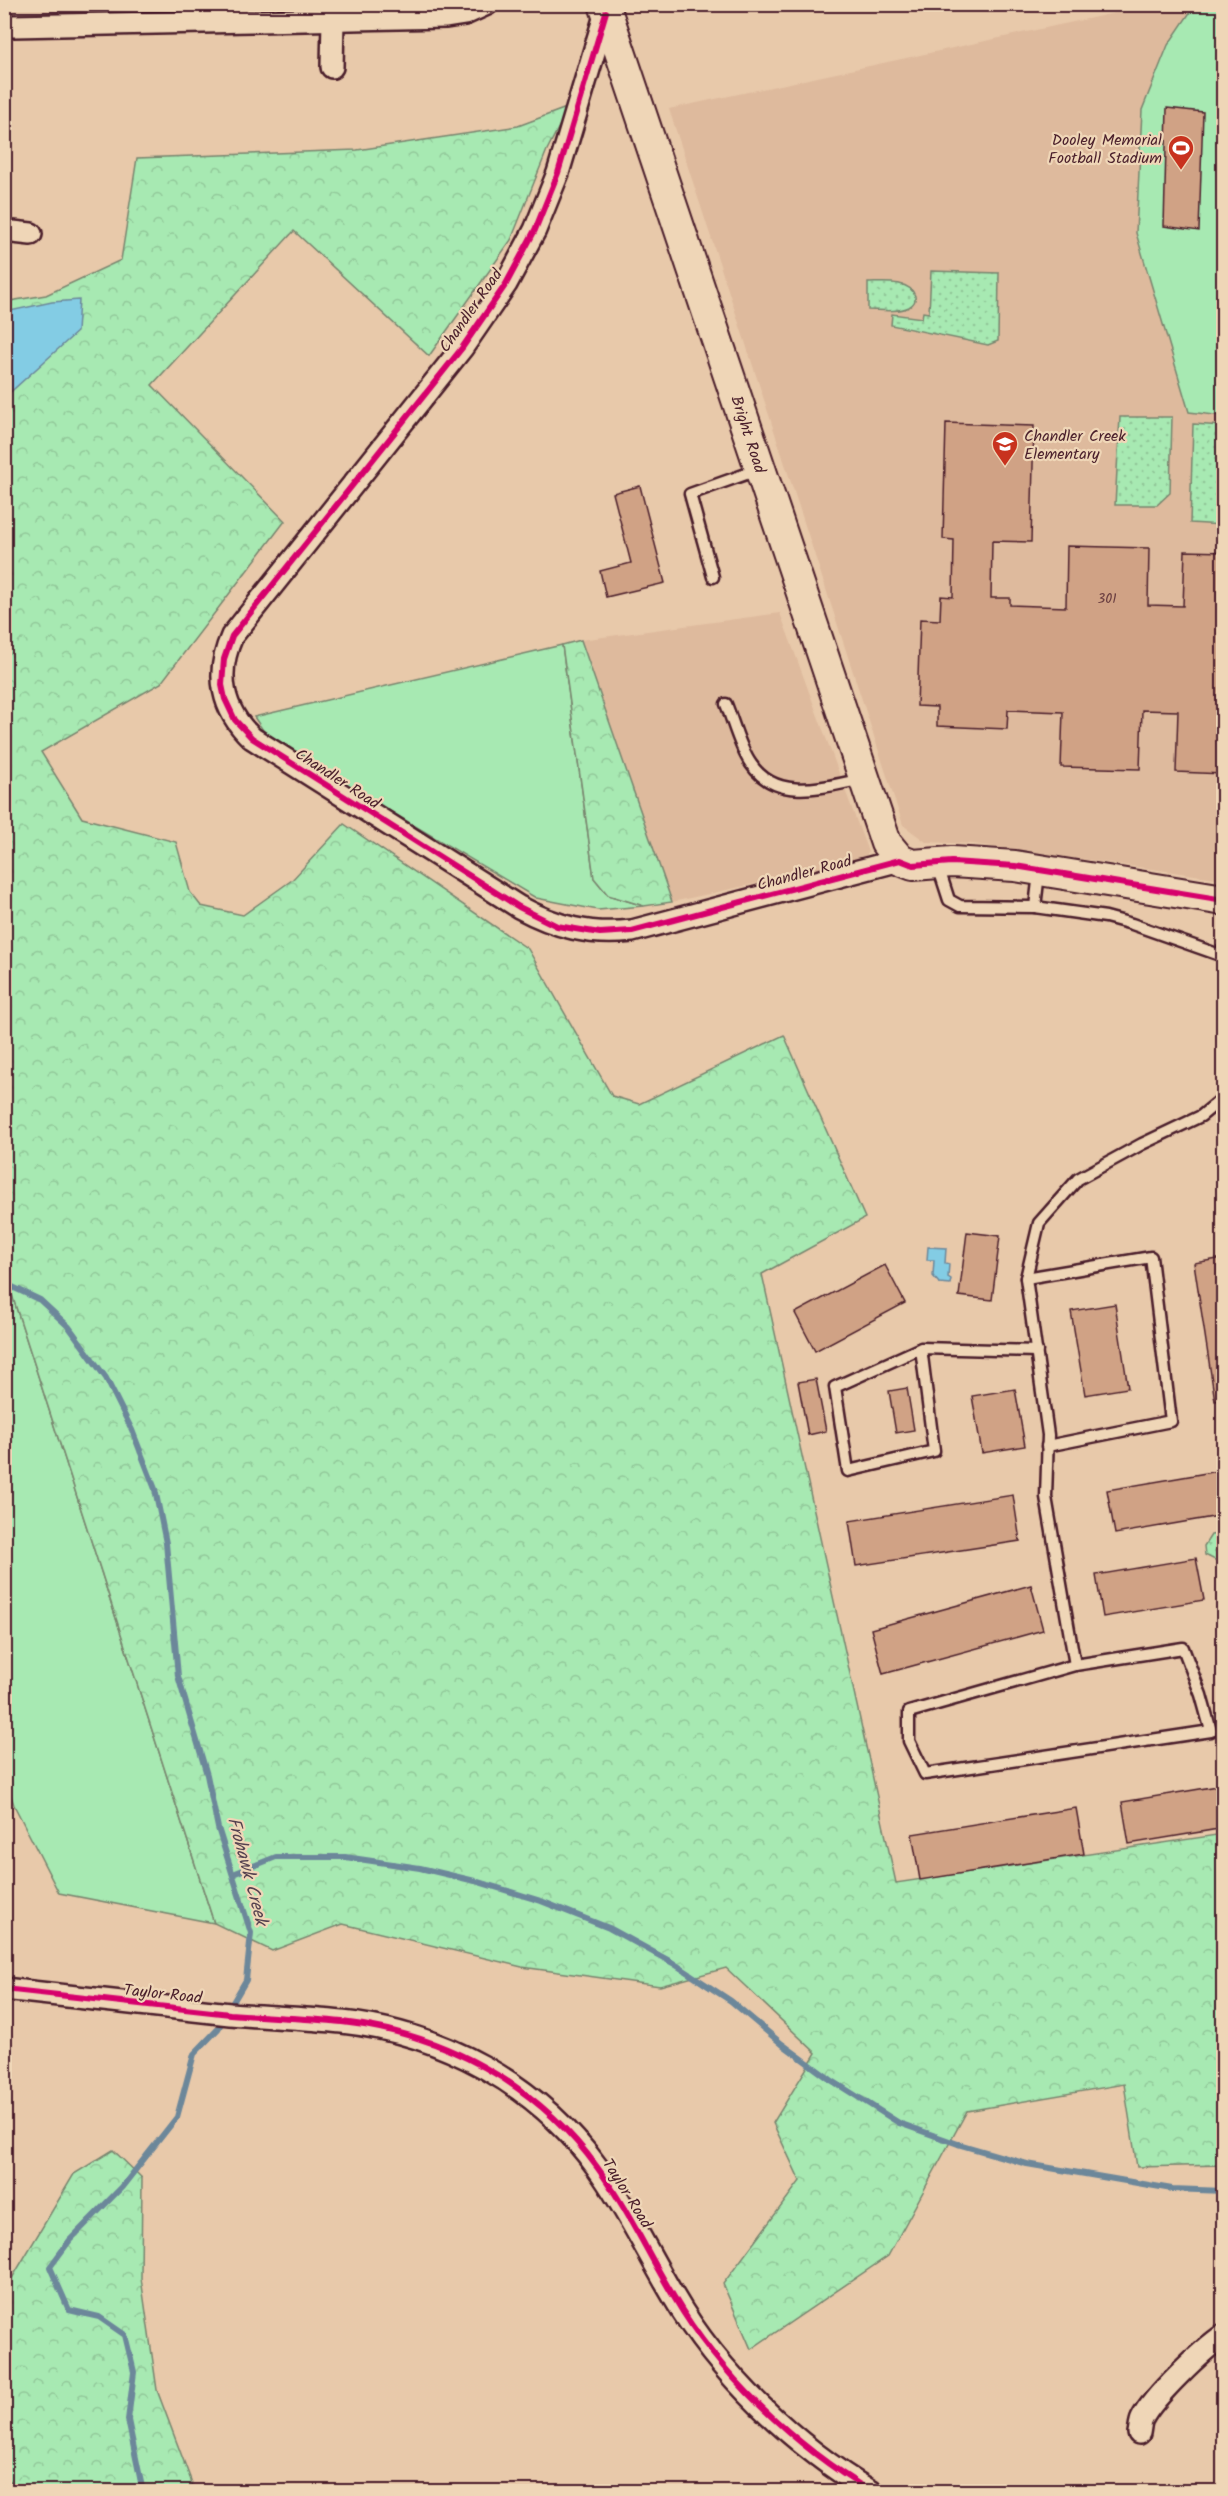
<svg xmlns="http://www.w3.org/2000/svg" width="1228" height="2496" font-family="Kalam,sans-serif">
	<style>
		.built { fill: #deba9d }
		.green { fill: #a7e9b2; stroke: #78846e; stroke-width: 1.5 }
		.forest { fill: url(#forest-crowns); stroke: #78846e; stroke-width: 1.5 }
		.park { fill: url(#park-dots); stroke: #78846e; stroke-width: 1.5 }
		.water { fill: #83cce4; stroke: #6c879a; stroke-width: 1.5 }
		.lines { fill: none; stroke-linecap: round; stroke-linejoin: round }
		.stream { stroke: #6c879a; stroke-width: 6 }
		.building { fill: #d0a285; stroke: #4a1f2b; stroke-width: 1.5 }
		.lane-casing { stroke: #4a1f2b; stroke-width: 15 }
		.street-casing { stroke: #4a1f2b; stroke-width: 26 }
		.secondary-casing { stroke: #4a1f2b; stroke-width: 34 }
		.lane { stroke: #efd6b7; stroke-width: 10 }
		.street { stroke: #efd6b7; stroke-width: 21 }
		.secondary { stroke: #efd6b7; stroke-width: 30 }
		.cycleway-casing { stroke: #efd6b7; stroke-width: 10 }
		.cycleway { stroke: #d6006c; stroke-width: 6 }
		.labels { text-anchor: middle; stroke-width: 4.5; stroke-linejoin: round; paint-order: stroke }
		.number-label { font-size: 14px; fill: #6c4042 }
		.poi-label { font-size: 16px; fill: #4a1f2b; stroke: #efd6b7; text-anchor: end }
		.street-label { font-size: 16px; fill: #4a1f2b; stroke: #efd6b7 }
		.water-label { font-size: 18px; font-style: italic; fill: #554250; stroke: #efd6b7 }
	</style>
	<defs>
		<pattern id="forest-crowns" width="20" height="18" patternUnits="userSpaceOnUse" patternTransform="scale(1.5)"><rect width="20" height="18" fill="#a7e9b2"/><path d="M2 6a3 3 0 1 1 6 0M12 15a3 3 0 1 1 6 0" fill="none" stroke="#91c799"/></pattern>
		<pattern id="park-dots" width="8" height="8" patternUnits="userSpaceOnUse" patternTransform="scale(1.5)"><rect width="8" height="8" fill="#a7e9b2"/><path d="M2 2h.1M6 6h.1" fill="none" stroke="#91c799" stroke-width="1.8" stroke-linecap="round"/></pattern>
	</defs>
	<rect width="100%" height="100%" fill="#e8c9aa"/>
	<filter id="ink" filterUnits="userSpaceOnUse"><feTurbulence type="fractalNoise" baseFrequency=".0167" numOctaves="2"/><feDisplacementMap in="SourceGraphic" scale="12" xChannelSelector="R" yChannelSelector="G"/><feConvolveMatrix kernelMatrix="1 2 1 2 8 2 1 2 1" color-interpolation-filters="sRGB"/></filter>
	<g filter="url(#ink)">
		<!-- built -->
		<g class="built">
			<polygon points="1136,5 1223,5 1223,879 973,844 926,842 903,825 669,109 1129,10"/>
			<polygon points="780,613 868,852 863,860 672,902 581,640"/>
		</g>
		<!-- green -->
		<g class="green">
			<polygon points="1195,5 1223,5 1223,416 1189,412 1136,233 1142,110 1168,45"/>
			<polygon points="562,645 594,878 608,895 644,906 598,910 536,898 269,739 254,717"/>
			<polygon points="5,1273 214,1923 59,1893 14,1805 4,1775"/>
		</g>
		<!-- forest -->
		<g class="forest">
			<polygon points="569,107 547,150 511,240 429,356 294,231 152,385 285,521 161,683 41,752 82,818 176,842 190,892 201,906 243,915 292,880 344,824 528,949 612,1096 639,1104 784,1035 865,1218 762,1274 896,1883 1223,1834 1223,2165 1137,2167 1124,2084 967,2111 888,2256 751,2349 723,2284 800,2181 773,2123 816,2053 726,1968 660,1986 522,1967 343,1924 272,1951 214,1923 5,1273 4,302 46,295 121,260 137,158 357,150 518,126"/>
			<polygon points="581,640 672,902 644,906 608,895 594,878 562,645"/>
			<polygon points="113,2150 142,2178 141,2278 157,2390 195,2491 19,2491 5,2475 5,2290 74,2174"/>
		</g>
		<!-- park -->
		<g class="park">
			<polygon points="931,271 999,273 998,341 988,345 891,325 892,314 922,318 923,312 929,313"/>
			<path d="M868 283C881 283 910 279 915 296 916 300 914 304 909 307 897 313 880 310 868 310Z"/>
			<polygon points="1120,417 1172,417 1170,493 1157,505 1115,505"/>
			<polygon points="1193,424 1223,426 1223,525 1190,523"/>
			<polygon points="1218,1534 1224,1537 1223,1560 1219,1562 1205,1555 1204,1546 1211,1535"/>
		</g>
		<!-- water -->
		<g class="water">
			<polygon points="79,300 77,332 5,397 5,312 52,302"/>
			<polygon points="928,1247 946,1248 945,1263 949,1264 948,1277 951,1279 950,1284 939,1283 933,1276 934,1260 927,1260"/>
		</g>
		<g class="lines">
			<!-- stream -->
			<g class="stream">
				<polyline points="4,1283 40,1300 69,1327 106,1378 132,1430 155,1489 166,1543 178,1676 207,1775 218,1828 251,1933 246,1980 229,2009"/>
				<polyline points="233,1874 276,1857 345,1857 420,1868 475,1881 541,1901 609,1928 673,1963 731,2001 782,2044 831,2080 899,2123 958,2144 1027,2164 1172,2189 1224,2191"/>
				<polyline points="143,2492 128,2420 134,2372 125,2335 99,2317 69,2310 50,2267 70,2240 122,2187 177,2117 194,2054 218,2029 224,2018"/>
			</g>
		</g>
		<!-- building -->
		<g class="building">
			<polygon points="1167,108 1203,112 1199,231 1164,226"/>
			<polygon points="946,423 1034,426 1031,542 992,541 991,598 1010,598 1010,605 1066,607 1067,546 1149,548 1148,605 1183,606 1185,551 1224,552 1224,774 1176,772 1178,711 1142,710 1140,769 1061,767 1063,712 1008,710 1007,729 937,726 937,707 917,706 920,619 940,620 941,596 953,597 954,540 943,539"/>
			<polygon points="640,486 665,583 606,597 600,571 631,563 613,493"/>
			<polygon points="967,1232 1000,1236 992,1300 959,1296"/>
			<polygon points="1224,1258 1224,1400 1215,1401 1194,1263"/>
			<polygon points="885,1265 905,1303 815,1351 795,1313"/>
			<polygon points="1115,1304 1128,1388 1085,1395 1071,1311"/>
			<polygon points="816,1379 826,1431 808,1435 798,1382"/>
			<polygon points="907,1388 914,1430 896,1433 889,1391"/>
			<polygon points="1015,1389 1025,1446 982,1453 972,1396"/>
			<polygon points="1224,1470 1224,1515 1115,1534 1107,1490"/>
			<polygon points="1013,1495 1020,1541 856,1566 849,1521"/>
			<polygon points="1196,1558 1204,1600 1103,1617 1096,1575"/>
			<polygon points="1031,1585 1043,1630 883,1674 871,1629"/>
			<polygon points="1224,1785 1224,1828 1129,1844 1122,1802"/>
			<polygon points="1076,1808 1084,1854 920,1880 912,1834"/>
		</g>
		<g class="lines">
			<!-- lane casing -->
			<g class="lane-casing">
				<g id="lane">
					<polyline points="713,577 690,494 760,469"/>
					<path d="M726 704C733 721 740 749 751 764 777 803 826 786 863 779"/>
					<polyline points="938,866 949,900 960,906 1035,907 1106,917 1132,924 1217,954 1224,949"/>
					<polyline points="1035,907 1039,873"/>
					<polyline points="1026,1278 1151,1257 1171,1421 1047,1446"/>
					<polyline points="921,1348 835,1387 848,1471 934,1451 921,1348 1037,1351"/>
					<polygon points="1183,1648 1201,1695 1211,1731 925,1774 909,1741 909,1712 1075,1665"/>
					<polyline points="1075,1665 1046,1497 1048,1435 1026,1278 1039,1223 1078,1179 1142,1144 1201,1116 1224,1097"/>
				</g>
			</g>
			<!-- street casing -->
			<g class="street-casing">
				<g id="street">
					<path d="M606 12 558 173 535 230 506 284 462 348 232 636C215 674 222 710 252 738L519 907C556 927 590 936 632 931L900 860"/>
					<polyline points="13,26 446,17 465,14 487,4"/>
					<polyline points="332,67 333,19"/>
					<polyline points="4,231 31,234"/>
					<path d="M4 1989C79 1997 154 2006 230 2014 267 2017 305 2018 342 2022 443 2033 537 2084 597 2167 627 2208 648 2254 674 2297 718 2373 795 2447 872 2492"/>
					<path d="M1139 2433C1140 2429 1140 2423 1142 2419 1153 2397 1203 2349 1224 2335"/>
				</g>
			</g>
			<!-- secondary casing -->
			<g class="secondary-casing">
				<polyline id="secondary" points="604,4 886,843 900,860 913,865 952,862 1015,866 1224,900"/>
			</g>
			<!-- lane -->
			<use href="#lane" class="lane"/>
			<!-- street -->
			<use href="#street" class="street"/>
			<!-- secondary -->
			<use href="#secondary" class="secondary"/>
			<!-- cycleway casing -->
			<g class="cycleway-casing">
				<g id="cycleway">
					<polyline points="606,12 558,173 535,230 506,284 462,348 232,636 224,659 222,685 225,699 235,720 252,738 519,907 557,926 600,933 632,931 900,860 913,865 952,862 1015,866 1224,900"/>
					<path d="M4 1989C79 1997 154 2006 230 2014 267 2017 305 2018 342 2022 443 2033 537 2084 597 2167 627 2208 648 2254 674 2297 718 2373 795 2447 872 2492"/>
				</g>
			</g>
			<!-- cycleway -->
			<use href="#cycleway" class="cycleway"/>
		</g>
	</g>
	<!-- icons -->
	<defs>
		<g id="stadium-pin" transform="scale(1.35)"><path d="M0 17L-7.5 6A9.5 9.5 0 1 1 7.5 6Z" fill="#c8321e" stroke="#efd6b7"/><path d="M0-5a6.5 5 0 1 0 0 10a6.5 5 0 1 0 0-10ZM-3.5-1.8h7v3.6h-7Z" fill="#fff"/></g>
		<g id="school-pin" transform="scale(1.35)"><path d="M0 17L-7.5 6A9.5 9.5 0 1 1 7.5 6Z" fill="#c8321e" stroke="#efd6b7"/><path d="M0-5L7-2L0 1L-7-2ZM-4 1L0 2.5L4 1V4Q0 6-4 4Z" fill="#fff"/></g>
	</defs>
	<g fill-rule="evenodd">
		<use href="#stadium-pin" x="1181" y="148"/>
		<use href="#school-pin" x="1005" y="444"/>
	</g>
	<g class="labels">
		<!-- number labels -->
		<g class="number-label">
			<text x="1107" y="603">301</text>
		</g>
		<!-- poi labels -->
		<g class="poi-label">
			<text x="1162" y="145">Dooley Memorial<tspan x="1162" dy="18">Football Stadium</tspan></text>
			<text x="1024" y="441" text-anchor="start">Chandler Creek<tspan x="1024" dy="18">Elementary</tspan></text>
		</g>
		<!-- street labels -->
		<g class="street-label">
			<text transform="translate(470 310) rotate(-55)" y="6">Chandler Road</text>
			<text transform="translate(749 434) rotate(72)" y="6">Bright Road</text>
			<text transform="translate(338 778) rotate(33)" y="6">Chandler Road</text>
			<text transform="translate(804 872) rotate(-15)" y="6">Chandler Road</text>
			<text transform="translate(163 1993) rotate(6)" y="6">Taylor Road</text>
			<text transform="translate(628 2193) rotate(58)" y="6">Taylor Road</text>
		</g>
		<!-- water labels -->
		<g class="water-label">
			<text transform="translate(248 1871) rotate(75)" y="6">Frohawk Creek</text>
		</g>
	</g>
	<!-- margin -->
	<rect width="1228" height="2496" fill="none" stroke="#efd6b7" stroke-width="24"/>
	<rect x="12" y="12" width="1204" height="2472" fill="none" stroke="#4a1f2b" stroke-width="2" filter="url(#ink)"/>
</svg>
